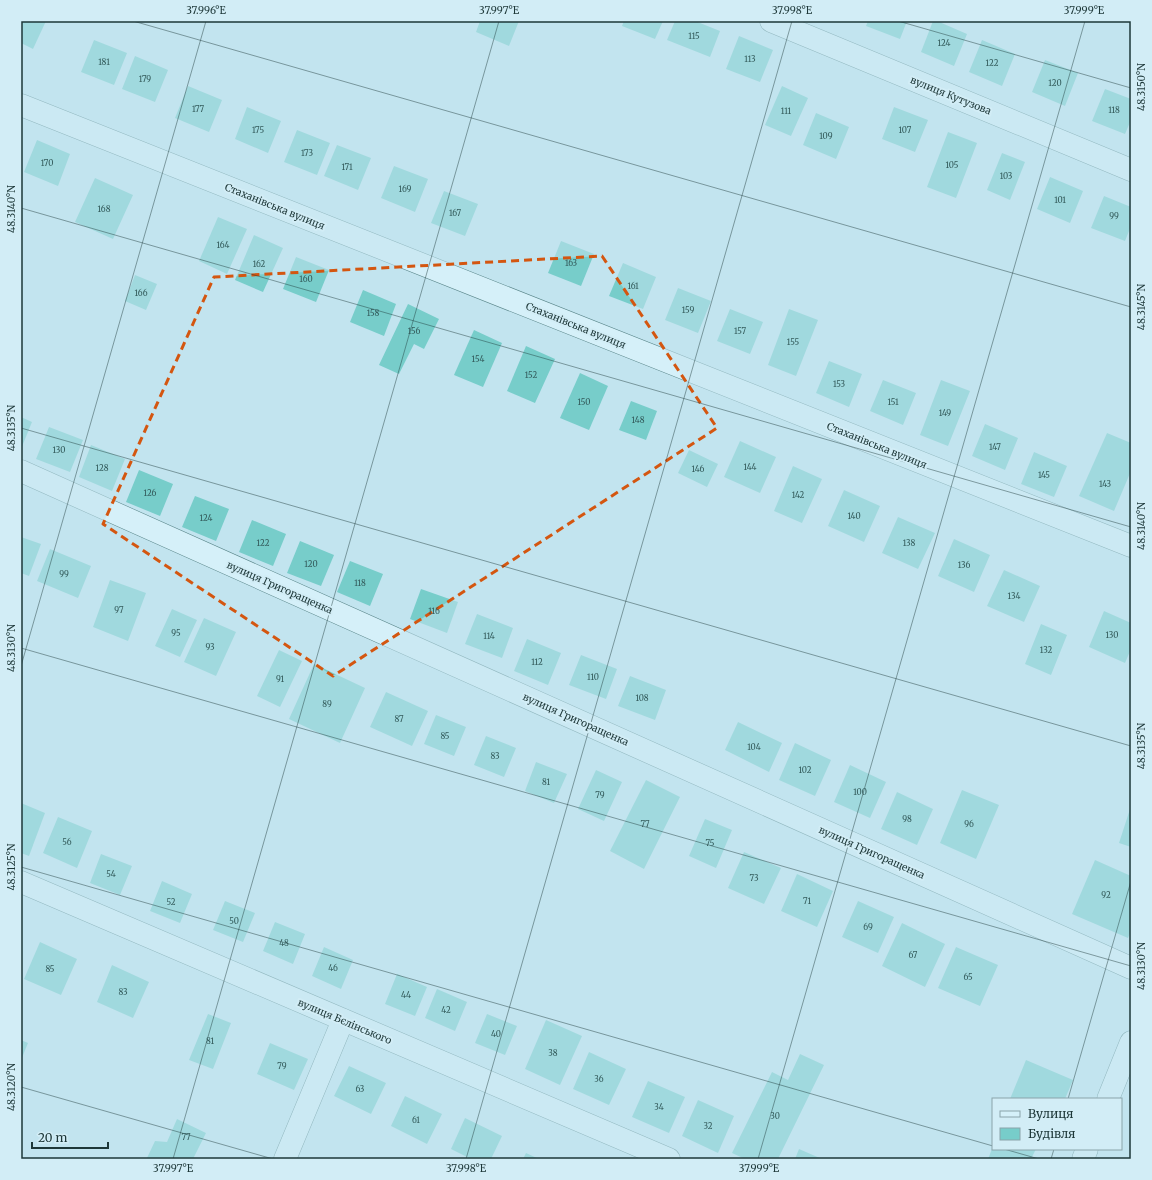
<svg xmlns="http://www.w3.org/2000/svg" width="1152" height="1180" font-family="Merriweather,serif">
	<style>
		.building { fill: #77cdca }
		.lines { fill: none; stroke-linecap: round; stroke-linejoin: round }
		.minor-casing { stroke: #598589; stroke-width: 23 }
		.minor { stroke: #d5f0f9; stroke-width: 22 }
		.marked { fill: none; stroke: #d45610; stroke-width: 3; stroke-dasharray: 8 5; stroke-linejoin: round }
		.ticks { fill: none; stroke: #1d3738; stroke-width: 1; stroke-opacity: 0.45 }
		.labels { text-anchor: middle; stroke-width: 4; stroke-linejoin: round; paint-order: stroke }
		.number-label { font-size: 8px; fill: #345c5c }
		.street-label { font-size: 10px; fill: #1d3738; stroke: #d2edf6 }
		.neatline { fill: none; stroke: #1d3738; stroke-width: 1.5 }
		.ticks-label { font-size: 10px; text-anchor: middle; fill: #1d3738 }
	</style>
	<rect width="100%" height="100%" fill="#c2e4ef"/>
	<!-- building -->
	<g class="building">
		<polygon points="21,21 46,21 33,49 21,43"/>
		<polygon points="480,21 519,21 509,46 476,32"/>
		<polygon points="624,21 663,21 655,39 622,26"/>
		<polygon points="675,21 695,21 720,31 710,57 667,40"/>
		<polygon points="868,21 907,21 900,39 866,26"/>
		<polygon points="933,21 937,21 967,34 954,66 921,52"/>
		<polygon points="739,36 773,50 760,82 726,69"/>
		<polygon points="94,40 127,53 114,85 81,72"/>
		<polygon points="982,40 1015,54 1002,86 969,72"/>
		<polygon points="135,56 168,70 155,102 122,89"/>
		<polygon points="1045,60 1078,73 1065,106 1032,92"/>
		<polygon points="188,86 222,100 209,132 175,118"/>
		<polygon points="782,86 808,98 791,136 765,125"/>
		<polygon points="1105,89 1131,99 1131,120 1125,134 1092,121"/>
		<polygon points="247,107 281,121 268,153 235,139"/>
		<polygon points="894,107 928,120 915,152 882,139"/>
		<polygon points="816,113 849,127 836,159 803,145"/>
		<polygon points="297,130 330,143 317,175 284,162"/>
		<polygon points="948,132 977,143 956,198 927,187"/>
		<polygon points="37,140 70,154 58,186 24,172"/>
		<polygon points="337,145 371,158 358,190 324,176"/>
		<polygon points="1002,153 1025,162 1010,200 987,190"/>
		<polygon points="394,166 428,179 415,212 381,198"/>
		<polygon points="1050,177 1083,191 1070,223 1037,209"/>
		<polygon points="95,178 133,195 113,239 75,222"/>
		<polygon points="444,191 478,204 465,236 431,223"/>
		<polygon points="1104,196 1131,207 1131,226 1125,241 1091,228"/>
		<polygon points="218,217 247,229 227,274 199,261"/>
		<polygon points="254,235 283,248 263,292 235,280"/>
		<polygon points="561,241 594,254 581,286 548,273"/>
		<polygon points="296,257 329,270 316,302 283,289"/>
		<polygon points="623,263 656,277 643,309 609,296"/>
		<polygon points="135,275 157,284 146,310 125,301"/>
		<polygon points="678,288 711,301 698,333 665,320"/>
		<polygon points="363,290 396,304 384,336 350,322"/>
		<polygon points="408,304 439,319 424,349 414,344 399,374 379,365"/>
		<polygon points="730,309 763,322 750,354 717,341"/>
		<polygon points="789,309 818,320 796,376 768,365"/>
		<polygon points="474,330 502,343 483,387 454,375"/>
		<polygon points="526,346 555,359 535,403 507,391"/>
		<polygon points="829,361 862,374 849,407 816,393"/>
		<polygon points="580,373 608,386 589,430 560,418"/>
		<polygon points="883,380 916,393 903,425 870,411"/>
		<polygon points="941,380 970,391 948,446 920,435"/>
		<polygon points="631,401 657,411 646,440 619,430"/>
		<polygon points="21,417 32,422 21,449"/>
		<polygon points="985,424 1018,438 1005,470 972,456"/>
		<polygon points="49,427 83,440 70,472 36,459"/>
		<polygon points="1107,433 1131,443 1131,471 1114,511 1079,496"/>
		<polygon points="740,441 776,457 760,493 724,477"/>
		<polygon points="91,445 125,459 112,491 79,477"/>
		<polygon points="689,450 718,464 707,487 678,473"/>
		<polygon points="1034,452 1067,466 1054,497 1021,484"/>
		<polygon points="793,466 822,479 802,523 774,511"/>
		<polygon points="139,470 173,484 160,516 126,502"/>
		<polygon points="844,490 880,506 864,542 828,526"/>
		<polygon points="195,496 229,509 216,541 182,527"/>
		<polygon points="898,517 935,533 918,569 882,553"/>
		<polygon points="252,520 286,534 273,566 239,552"/>
		<polygon points="21,537 41,544 29,576 21,573"/>
		<polygon points="954,539 990,555 974,592 938,576"/>
		<polygon points="300,541 334,555 321,586 287,573"/>
		<polygon points="50,549 91,566 78,598 37,581"/>
		<polygon points="350,561 383,574 370,606 337,592"/>
		<polygon points="1004,570 1040,586 1024,622 987,606"/>
		<polygon points="110,580 146,593 128,641 93,627"/>
		<polygon points="421,589 458,602 447,633 410,619"/>
		<polygon points="172,609 197,620 180,657 155,646"/>
		<polygon points="1104,611 1131,623 1131,649 1125,663 1089,647"/>
		<polygon points="477,614 513,628 502,658 465,644"/>
		<polygon points="204,618 236,632 216,676 184,662"/>
		<polygon points="1041,624 1067,635 1051,675 1025,664"/>
		<polygon points="527,639 561,653 548,685 514,671"/>
		<polygon points="279,650 302,661 280,707 257,696"/>
		<polygon points="581,655 617,669 606,699 569,685"/>
		<polygon points="314,664 365,688 340,743 289,719"/>
		<polygon points="630,676 666,690 655,720 618,706"/>
		<polygon points="386,692 428,711 412,746 370,727"/>
		<polygon points="436,715 466,727 454,756 424,744"/>
		<polygon points="738,722 782,743 769,772 725,750"/>
		<polygon points="486,736 516,748 504,777 474,765"/>
		<polygon points="795,743 831,760 815,796 779,780"/>
		<polygon points="536,762 567,774 554,803 525,791"/>
		<polygon points="850,765 886,782 870,818 834,802"/>
		<polygon points="596,770 622,782 604,821 578,809"/>
		<polygon points="646,780 680,797 644,869 610,851"/>
		<polygon points="962,790 999,805 976,859 940,843"/>
		<polygon points="897,792 933,809 917,845 881,829"/>
		<polygon points="21,803 45,813 29,856 21,853"/>
		<polygon points="1131,806 1131,847 1119,843"/>
		<polygon points="58,817 92,831 77,868 43,853"/>
		<polygon points="705,819 732,830 716,868 689,856"/>
		<polygon points="744,852 781,868 764,904 728,888"/>
		<polygon points="101,854 132,866 120,895 90,883"/>
		<polygon points="1095,860 1131,876 1131,931 1128,938 1072,914"/>
		<polygon points="797,874 833,891 817,927 781,911"/>
		<polygon points="162,881 192,894 180,923 150,911"/>
		<polygon points="225,901 255,913 243,942 213,930"/>
		<polygon points="858,901 894,917 878,953 842,937"/>
		<polygon points="275,922 305,934 293,964 263,951"/>
		<polygon points="902,923 945,944 925,987 882,966"/>
		<polygon points="40,942 77,959 61,995 24,979"/>
		<polygon points="324,947 353,960 341,989 312,976"/>
		<polygon points="956,947 998,965 980,1006 938,988"/>
		<polygon points="112,965 149,982 133,1018 97,1002"/>
		<polygon points="397,974 427,987 415,1016 385,1004"/>
		<polygon points="437,989 467,1002 455,1031 425,1018"/>
		<polygon points="208,1014 231,1023 213,1069 189,1060"/>
		<polygon points="487,1014 517,1026 505,1055 475,1043"/>
		<polygon points="546,1020 582,1036 560,1085 525,1069"/>
		<polygon points="21,1040 28,1043 21,1060"/>
		<polygon points="270,1043 308,1059 294,1090 257,1074"/>
		<polygon points="589,1052 626,1069 609,1105 573,1089"/>
		<polygon points="800,1054 824,1065 778,1159 745,1159 732,1153 772,1072 788,1080"/>
		<polygon points="1026,1060 1073,1080 1065,1099 1010,1099"/>
		<polygon points="349,1066 386,1083 371,1114 334,1096"/>
		<polygon points="648,1081 685,1097 669,1133 632,1117"/>
		<polygon points="405,1096 442,1114 427,1144 391,1126"/>
		<polygon points="698,1100 734,1116 718,1153 682,1136"/>
		<polygon points="465,1118 502,1136 491,1159 471,1159 451,1149"/>
		<polygon points="177,1119 206,1133 193,1159 147,1158 155,1141 167,1142"/>
		<polygon points="799,1149 822,1159 795,1159"/>
		<polygon points="992,1149 1036,1149 1031,1159 988,1159"/>
		<polygon points="526,1153 539,1159 523,1159"/>
	</g>
	<g class="lines">
		<!-- minor casing -->
		<g class="minor-casing">
			<g id="minor">
				<polyline points="771,21 1131,170"/>
				<polyline points="21,105 1131,546"/>
				<polyline points="21,471 1131,968"/>
				<polyline points="21,882 669,1159"/>
				<polyline points="1108,1099 1131,1042"/>
				<polyline points="285,1159 343,1020"/>
				<polyline points="1083,1159 1087,1149"/>
			</g>
		</g>
		<!-- minor -->
		<use href="#minor" class="minor"/>
	</g>
	<!-- marked area -->
	<path d="M0 0H1152V1180H0ZM602 256 717 428 333 676 103 524 214 277Z" fill="#c2e4ef" fill-opacity=".55" fill-rule="evenodd"/>
	<path class="marked" d="M602 256 717 428 333 676 103 524 214 277Z"/>
	<!-- ticks -->
	<path class="ticks" d="M133 21 1131 307M898 21 1131 88M21 208 1131 527M21 428 1131 746M21 648 1131 966M21 666 206 21M21 867 993 1146M21 1087 273 1159M1068 1099 1131 881M1004 1149 1039 1159M173 1159 499 21M466 1159 792 21M758 1159 1085 21M1051 1159 1054 1149"/>
	<g class="labels">
		<!-- number labels -->
		<g class="number-label">
			<text x="694" y="39">115</text>
			<text x="944" y="46">124</text>
			<text x="750" y="62">113</text>
			<text x="104" y="65">181</text>
			<text x="992" y="66">122</text>
			<text x="145" y="82">179</text>
			<text x="1055" y="86">120</text>
			<text x="198" y="112">177</text>
			<text x="1114" y="113">118</text>
			<text x="786" y="114">111</text>
			<text x="258" y="133">175</text>
			<text x="905" y="133">107</text>
			<text x="826" y="139">109</text>
			<text x="307" y="156">173</text>
			<text x="47" y="166">170</text>
			<text x="952" y="168">105</text>
			<text x="347" y="170">171</text>
			<text x="1006" y="179">103</text>
			<text x="405" y="192">169</text>
			<text x="1060" y="203">101</text>
			<text x="104" y="212">168</text>
			<text x="455" y="216">167</text>
			<text x="1114" y="219">99</text>
			<text x="223" y="248">164</text>
			<text x="571" y="266">163</text>
			<text x="259" y="267">162</text>
			<text x="306" y="282">160</text>
			<text x="633" y="289">161</text>
			<text x="141" y="296">166</text>
			<text x="688" y="313">159</text>
			<text x="373" y="316">158</text>
			<text x="414" y="334">156</text>
			<text x="740" y="334">157</text>
			<text x="793" y="345">155</text>
			<text x="478" y="362">154</text>
			<text x="531" y="378">152</text>
			<text x="839" y="387">153</text>
			<text x="584" y="405">150</text>
			<text x="893" y="405">151</text>
			<text x="945" y="416">149</text>
			<text x="638" y="423">148</text>
			<text x="995" y="450">147</text>
			<text x="59" y="453">130</text>
			<text x="750" y="470">144</text>
			<text x="102" y="471">128</text>
			<text x="698" y="472">146</text>
			<text x="1044" y="478">145</text>
			<text x="1105" y="487">143</text>
			<text x="150" y="496">126</text>
			<text x="798" y="498">142</text>
			<text x="854" y="519">140</text>
			<text x="206" y="521">124</text>
			<text x="263" y="546">122</text>
			<text x="909" y="546">138</text>
			<text x="311" y="567">120</text>
			<text x="964" y="568">136</text>
			<text x="64" y="577">99</text>
			<text x="360" y="586">118</text>
			<text x="1014" y="599">134</text>
			<text x="119" y="613">97</text>
			<text x="434" y="614">116</text>
			<text x="176" y="636">95</text>
			<text x="1112" y="638">130</text>
			<text x="489" y="639">114</text>
			<text x="210" y="650">93</text>
			<text x="1046" y="653">132</text>
			<text x="537" y="665">112</text>
			<text x="593" y="680">110</text>
			<text x="280" y="682">91</text>
			<text x="642" y="701">108</text>
			<text x="327" y="707">89</text>
			<text x="399" y="722">87</text>
			<text x="445" y="739">85</text>
			<text x="754" y="750">104</text>
			<text x="495" y="759">83</text>
			<text x="805" y="773">102</text>
			<text x="546" y="785">81</text>
			<text x="860" y="795">100</text>
			<text x="600" y="798">79</text>
			<text x="907" y="822">98</text>
			<text x="645" y="827">77</text>
			<text x="969" y="827">96</text>
			<text x="67" y="845">56</text>
			<text x="710" y="846">75</text>
			<text x="111" y="877">54</text>
			<text x="754" y="881">73</text>
			<text x="1106" y="898">92</text>
			<text x="807" y="904">71</text>
			<text x="171" y="905">52</text>
			<text x="234" y="924">50</text>
			<text x="868" y="930">69</text>
			<text x="284" y="946">48</text>
			<text x="913" y="958">67</text>
			<text x="333" y="971">46</text>
			<text x="50" y="972">85</text>
			<text x="968" y="980">65</text>
			<text x="123" y="995">83</text>
			<text x="406" y="998">44</text>
			<text x="446" y="1013">42</text>
			<text x="496" y="1037">40</text>
			<text x="210" y="1044">81</text>
			<text x="553" y="1056">38</text>
			<text x="282" y="1069">79</text>
			<text x="599" y="1082">36</text>
			<text x="360" y="1092">63</text>
			<text x="659" y="1110">34</text>
			<text x="775" y="1119">30</text>
			<text x="416" y="1123">61</text>
			<text x="708" y="1129">32</text>
			<text x="186" y="1140">77</text>
		</g>
		<!-- street labels -->
		<g class="street-label">
			<text transform="translate(951 95) rotate(22)" y="4">вулиця Кутузова</text>
			<text transform="translate(275 206) rotate(22)" y="4">Стаханівська вулиця</text>
			<text transform="translate(576 325) rotate(22)" y="4">Стаханівська вулиця</text>
			<text transform="translate(877 445) rotate(22)" y="4">Стаханівська вулиця</text>
			<text transform="translate(280 587) rotate(24)" y="4">вулиця Григоращенка</text>
			<text transform="translate(576 719) rotate(24)" y="4">вулиця Григоращенка</text>
			<text transform="translate(872 852) rotate(24)" y="4">вулиця Григоращенка</text>
			<text transform="translate(345 1021) rotate(23)" y="4">вулиця Бєлінського</text>
		</g>
	</g>
	<!-- border -->
	<rect width="1152" height="1180" fill="none" stroke="#d2edf6" stroke-width="44"/>
	<!-- legend -->
	<rect x="992" y="1098" width="130" height="52" fill="#d2edf6" stroke="#8aa4aa"/>
	<rect x="1000" y="1111" width="20" height="6" fill="#d5f0f9" stroke="#8aa4aa"/>
	<text x="1028" y="1118" font-size="12" fill="#1d3738">Вулиця</text>
	<rect x="1000" y="1128" width="20" height="12" fill="#77cdca" stroke="#8aa4aa"/>
	<text x="1028" y="1138" font-size="12" fill="#1d3738">Будівля</text>
	<!-- scale -->
	<path d="M32 1142v6h76v-6" fill="none" stroke="#1d3738" stroke-width="2"/>
	<text x="38" y="1142" font-size="12" fill="#1d3738" stroke="#d2edf6" stroke-width="3" paint-order="stroke">20 m</text>
	<rect x="22" y="22" width="1108" height="1136" class="neatline"/>
	<g class="ticks-label">
		<text x="206" y="14">37.996°E</text>
		<text x="499" y="14">37.997°E</text>
		<text x="792" y="14">37.998°E</text>
		<text x="1084" y="14">37.999°E</text>
		<text transform="translate(1141 87) rotate(-90)" y="4">48.3150°N</text>
		<text transform="translate(11 209) rotate(-90)" y="4">48.3140°N</text>
		<text transform="translate(1141 307) rotate(-90)" y="4">48.3145°N</text>
		<text transform="translate(11 428) rotate(-90)" y="4">48.3135°N</text>
		<text transform="translate(1141 526) rotate(-90)" y="4">48.3140°N</text>
		<text transform="translate(11 648) rotate(-90)" y="4">48.3130°N</text>
		<text transform="translate(1141 746) rotate(-90)" y="4">48.3135°N</text>
		<text transform="translate(11 867) rotate(-90)" y="4">48.3125°N</text>
		<text transform="translate(1141 966) rotate(-90)" y="4">48.3130°N</text>
		<text transform="translate(11 1087) rotate(-90)" y="4">48.3120°N</text>
		<text x="173" y="1172">37.997°E</text>
		<text x="466" y="1172">37.998°E</text>
		<text x="759" y="1172">37.999°E</text>
	</g>
</svg>
